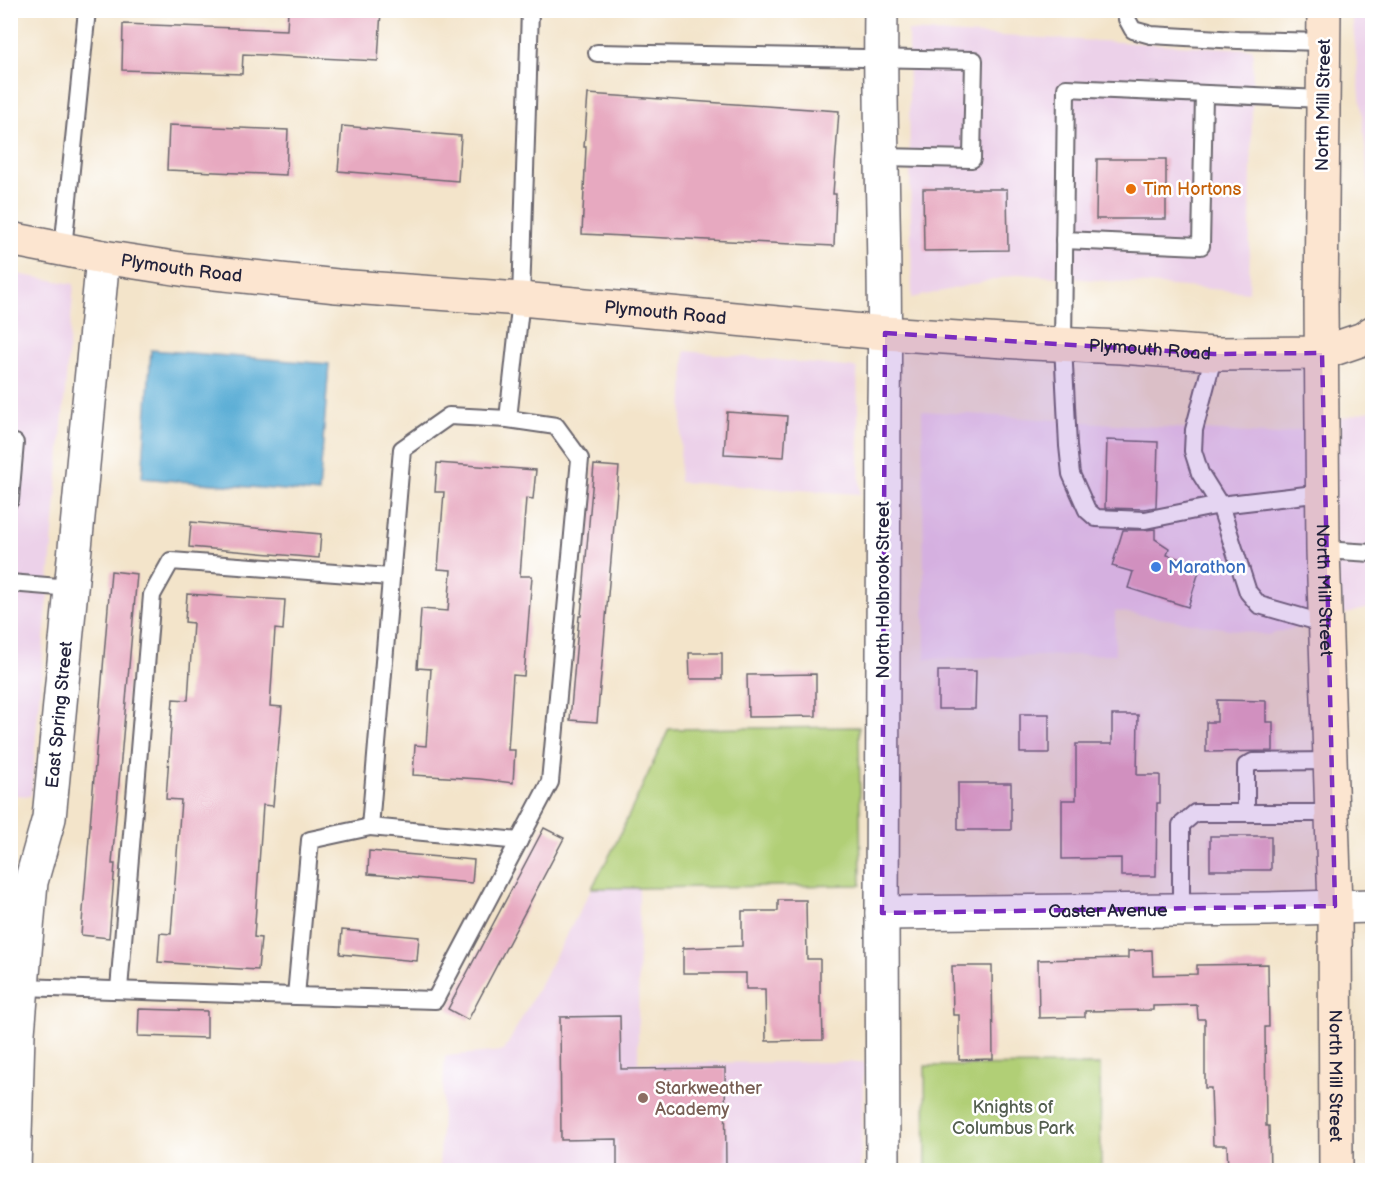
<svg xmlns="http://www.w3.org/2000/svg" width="1383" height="1181" font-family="'Balsamiq Sans',sans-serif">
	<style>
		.built { fill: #ecd1e9 }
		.green { fill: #b1cf76; stroke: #6a7858; stroke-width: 1.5 }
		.water { fill: #5baed6; stroke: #3e6888; stroke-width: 1.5 }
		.building { fill: #e7a9c0 }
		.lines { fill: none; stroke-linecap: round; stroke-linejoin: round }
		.lane-casing { stroke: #6b666d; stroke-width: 20 }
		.street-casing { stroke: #6b666d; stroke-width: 36 }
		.secondary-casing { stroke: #6b666d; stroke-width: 36 }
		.lane { stroke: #fff; stroke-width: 16 }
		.street { stroke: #fff; stroke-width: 33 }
		.secondary { stroke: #fce5d0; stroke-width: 33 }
		.marked { fill: #7b2cbf; fill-opacity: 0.2; stroke: #7b2cbf; stroke-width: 4.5; stroke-dasharray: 12 8; stroke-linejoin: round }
		.food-dot { fill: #e8710a; stroke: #fff; stroke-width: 2 }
		.shop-dot { fill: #3f7fe0; stroke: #fff; stroke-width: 2 }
		.education-dot { fill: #8d6e63; stroke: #fff; stroke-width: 2 }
		.labels { text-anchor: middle; stroke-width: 5; stroke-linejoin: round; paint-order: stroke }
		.street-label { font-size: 18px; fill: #22223b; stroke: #fff }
		.food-label { font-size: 18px; fill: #c56008; stroke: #fff; text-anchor: start }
		.shop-label { font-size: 18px; fill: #366cbe; stroke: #fff; text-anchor: start }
		.education-label { font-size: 18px; fill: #785e54; stroke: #fff; text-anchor: start }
		.park-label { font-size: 18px; fill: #545f50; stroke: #fff }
	</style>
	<rect width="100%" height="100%" fill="#fff"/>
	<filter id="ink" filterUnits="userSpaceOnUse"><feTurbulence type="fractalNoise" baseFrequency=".0167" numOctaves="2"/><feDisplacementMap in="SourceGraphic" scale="12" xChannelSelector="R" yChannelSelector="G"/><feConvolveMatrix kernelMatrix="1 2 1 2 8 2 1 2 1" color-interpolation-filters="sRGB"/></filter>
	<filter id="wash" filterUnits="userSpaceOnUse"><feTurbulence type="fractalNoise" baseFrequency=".008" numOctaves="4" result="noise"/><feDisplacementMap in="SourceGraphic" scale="24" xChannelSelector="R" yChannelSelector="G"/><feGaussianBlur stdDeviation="1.35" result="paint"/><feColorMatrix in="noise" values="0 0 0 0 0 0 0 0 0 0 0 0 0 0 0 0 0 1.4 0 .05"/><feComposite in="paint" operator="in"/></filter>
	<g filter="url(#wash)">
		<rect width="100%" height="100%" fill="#f3e4ca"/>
		<!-- built -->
		<g class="built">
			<polygon points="1356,11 1372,11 1372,218 1352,14"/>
			<polygon points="908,31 1253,49 1249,292 1019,274 912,298"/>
			<polygon points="11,273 74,284 31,796 11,795"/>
			<polygon points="685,351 857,368 860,494 679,482"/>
			<polygon points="1372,410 1372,607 1268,635 1115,611 1115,654 925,659 922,411 1279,435"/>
			<polygon points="592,888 639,888 638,1063 864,1062 860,1170 439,1170 445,1056 504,1051"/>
		</g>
		<!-- green -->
		<g class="green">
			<polygon points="859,727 861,885 639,888 592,888 615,845 669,729"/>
			<polygon points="1100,1065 1101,1170 926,1170 925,1066"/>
		</g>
		<!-- water -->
		<polygon class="water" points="151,350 329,364 319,493 142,478"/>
		<g id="blocks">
			<!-- building -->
			<g class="building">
				<polygon points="288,10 381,10 378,61 243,54 242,74 122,70 123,24 287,30"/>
				<polygon points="588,94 839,111 833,194 836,194 834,246 582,234 586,147 584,147"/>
				<polygon points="169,125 288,130 286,175 167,170"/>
				<polygon points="342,126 461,136 458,181 338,171"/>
				<polygon points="1097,159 1166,159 1166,219 1096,219"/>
				<polygon points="923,189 1007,189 1008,250 924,251"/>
				<polygon points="727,412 787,416 784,457 724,454"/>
				<polygon points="1107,440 1158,442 1156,507 1144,509 1105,508"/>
				<polygon points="437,463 536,470 533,499 526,498 520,576 532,576 524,676 513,675 508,750 515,750 513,783 480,779 413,775 415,745 426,746 431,669 417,668 421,609 448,611 451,570 438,569 444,492 435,492"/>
				<polygon points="594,465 619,467 597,722 570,720 579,616 581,616"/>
				<polygon points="191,522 321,534 319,558 189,547"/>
				<polygon points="1155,529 1155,539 1169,548 1167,555 1201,565 1188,607 1128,588 1133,572 1112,566 1123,530 1145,530"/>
				<polygon points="111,571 137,574 117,805 112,864 115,864 109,938 81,935"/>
				<polygon points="187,594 285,600 283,630 275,629 270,706 282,707 273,806 263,805 254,937 261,938 258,970 225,968 225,967 158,962 160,933 171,934 181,800 166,799 173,699 188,700 193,623 185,622"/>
				<polygon points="689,653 722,653 722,679 690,679"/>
				<polygon points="938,671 976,671 975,709 938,709"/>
				<polygon points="816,674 816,716 748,717 747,675"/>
				<polygon points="1217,700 1266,701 1266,722 1273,722 1273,751 1206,752 1206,722 1217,722"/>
				<rect x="1020" y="714" width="29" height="39"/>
				<polygon points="1112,715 1138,715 1137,775 1160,775 1160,803 1157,803 1156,876 1121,876 1121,858 1062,859 1062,800 1076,800 1076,744 1112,744"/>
				<rect x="958" y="783" width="53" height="47"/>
				<polygon points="544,828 564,838 468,1020 448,1009"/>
				<rect x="1210" y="836" width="61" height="34"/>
				<polygon points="369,851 474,860 472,883 368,874"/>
				<polygon points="778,900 806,900 807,959 820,959 820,1004 822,1004 823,1040 766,1041 765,989 746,989 746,973 683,973 683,948 742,946 742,911 778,911"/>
				<polygon points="342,930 419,937 417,961 340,954"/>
				<polygon points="1152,950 1153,975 1197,974 1197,965 1268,964 1269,1027 1265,1027 1266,1126 1269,1126 1270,1170 1228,1170 1227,1145 1213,1145 1211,1088 1205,1088 1205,1019 1198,1019 1197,1005 1153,1006 1153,1010 1085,1011 1085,1017 1039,1018 1038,960 1128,958 1128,951"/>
				<polygon points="952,966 992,966 993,1059 959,1060 959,1015 953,1015"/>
				<polygon points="139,1009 207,1011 207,1038 138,1036"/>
				<polygon points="620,1016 621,1069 725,1068 726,1170 617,1170 617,1139 561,1140 560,1017"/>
			</g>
		</g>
	</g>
	<g filter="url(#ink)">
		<use href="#blocks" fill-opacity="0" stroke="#6b666d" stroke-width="1.5"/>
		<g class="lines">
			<!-- lane casing -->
			<g class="lane-casing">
				<g id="lane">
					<polyline points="1126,10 1127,19 1133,30 1151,35 1238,40 1324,42"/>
					<polyline points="597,53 974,60 972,159 882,157"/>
					<polyline points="1064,240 1201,246 1204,94"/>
					<polyline points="63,249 87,10"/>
					<polyline points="1214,354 1194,430 1193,451 1200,473 1220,505 1145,520 1096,518 1087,510 1071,474 1068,446 1063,345 1066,88 1323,99"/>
					<polyline points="508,419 556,426 580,459 550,782 435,1000 296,996 310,840 370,827 402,449 449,416 508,419 521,299 530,10"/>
					<polyline points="1323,493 1220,505 1248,592 1259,605 1326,624"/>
					<polyline points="10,500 15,443"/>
					<polyline points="1323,550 1372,553"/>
					<polyline points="10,583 71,588"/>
					<polyline points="1246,813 1246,766 1253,762 1330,761"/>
					<polyline points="370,827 519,841"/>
					<polyline points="1181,910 1181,825 1195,813 1332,813"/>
					<polyline points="22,987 296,996"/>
					<polyline points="119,989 152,595 171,561 390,577"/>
				</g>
			</g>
			<!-- street casing -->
			<g class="street-casing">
				<g id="street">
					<path d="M881 10C879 141 887 271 884 402L882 913 883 1170"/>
					<path id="s1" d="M882 913 1266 909 1372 906"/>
					<path id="s2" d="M14 1170 18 1033 31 882 49 818 103 257"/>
				</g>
			</g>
			<!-- secondary casing -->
			<g class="secondary-casing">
				<g id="secondary">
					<path id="s3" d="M1324 10 1321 304 1323 550 1335 906 1336 1170"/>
					<path id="s4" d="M10 239 103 257 187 270 337 286 521 299 885 333 1032 343 1121 347 1214 354 1322 353 1363 339 1372 333"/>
				</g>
			</g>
			<!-- lane -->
			<use href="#lane" class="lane"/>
			<!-- street -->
			<use href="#street" class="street"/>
			<!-- secondary -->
			<use href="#secondary" class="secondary"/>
		</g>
	</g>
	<!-- marked area -->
	<path class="marked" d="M885 333 1214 354 1322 353 1335 906 882 913Z"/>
	<!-- markers -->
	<circle class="food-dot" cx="1131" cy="189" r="6"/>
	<circle class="shop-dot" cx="1156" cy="567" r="6"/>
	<circle class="education-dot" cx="643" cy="1098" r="6"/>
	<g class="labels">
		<!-- street labels -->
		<g class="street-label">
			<text transform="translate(1323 105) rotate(-89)" y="6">North Mill Street</text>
			<text dy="6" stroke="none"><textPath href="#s4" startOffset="174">Plymouth Road</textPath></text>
			<text dy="6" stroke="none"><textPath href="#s4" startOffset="660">Plymouth Road</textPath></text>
			<text dy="6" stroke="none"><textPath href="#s4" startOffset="1146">Plymouth Road</textPath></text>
			<text transform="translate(883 590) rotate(-90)" y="6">North Holbrook Street</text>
			<text dy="6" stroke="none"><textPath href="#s3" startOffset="580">North Mill Street</textPath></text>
			<text dy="6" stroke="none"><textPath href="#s2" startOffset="459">East Spring Street</textPath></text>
			<text dy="6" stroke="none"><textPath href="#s1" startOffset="226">Caster Avenue</textPath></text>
			<text dy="6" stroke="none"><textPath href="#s3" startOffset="1066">North Mill Street</textPath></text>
		</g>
		<!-- food labels -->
		<g class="food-label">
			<text x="1143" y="195">Tim Hortons</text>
		</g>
		<!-- shop labels -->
		<g class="shop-label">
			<text x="1168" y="573">Marathon</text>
		</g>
		<!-- education labels -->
		<g class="education-label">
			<text x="655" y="1094">Starkweather<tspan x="655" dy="21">Academy</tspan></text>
		</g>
		<!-- park labels -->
		<g class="park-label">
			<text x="1013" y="1113">Knights of<tspan x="1013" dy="21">Columbus Park</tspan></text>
		</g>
	</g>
	<!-- margin -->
	<rect width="1383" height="1181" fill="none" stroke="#fff" stroke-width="36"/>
</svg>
